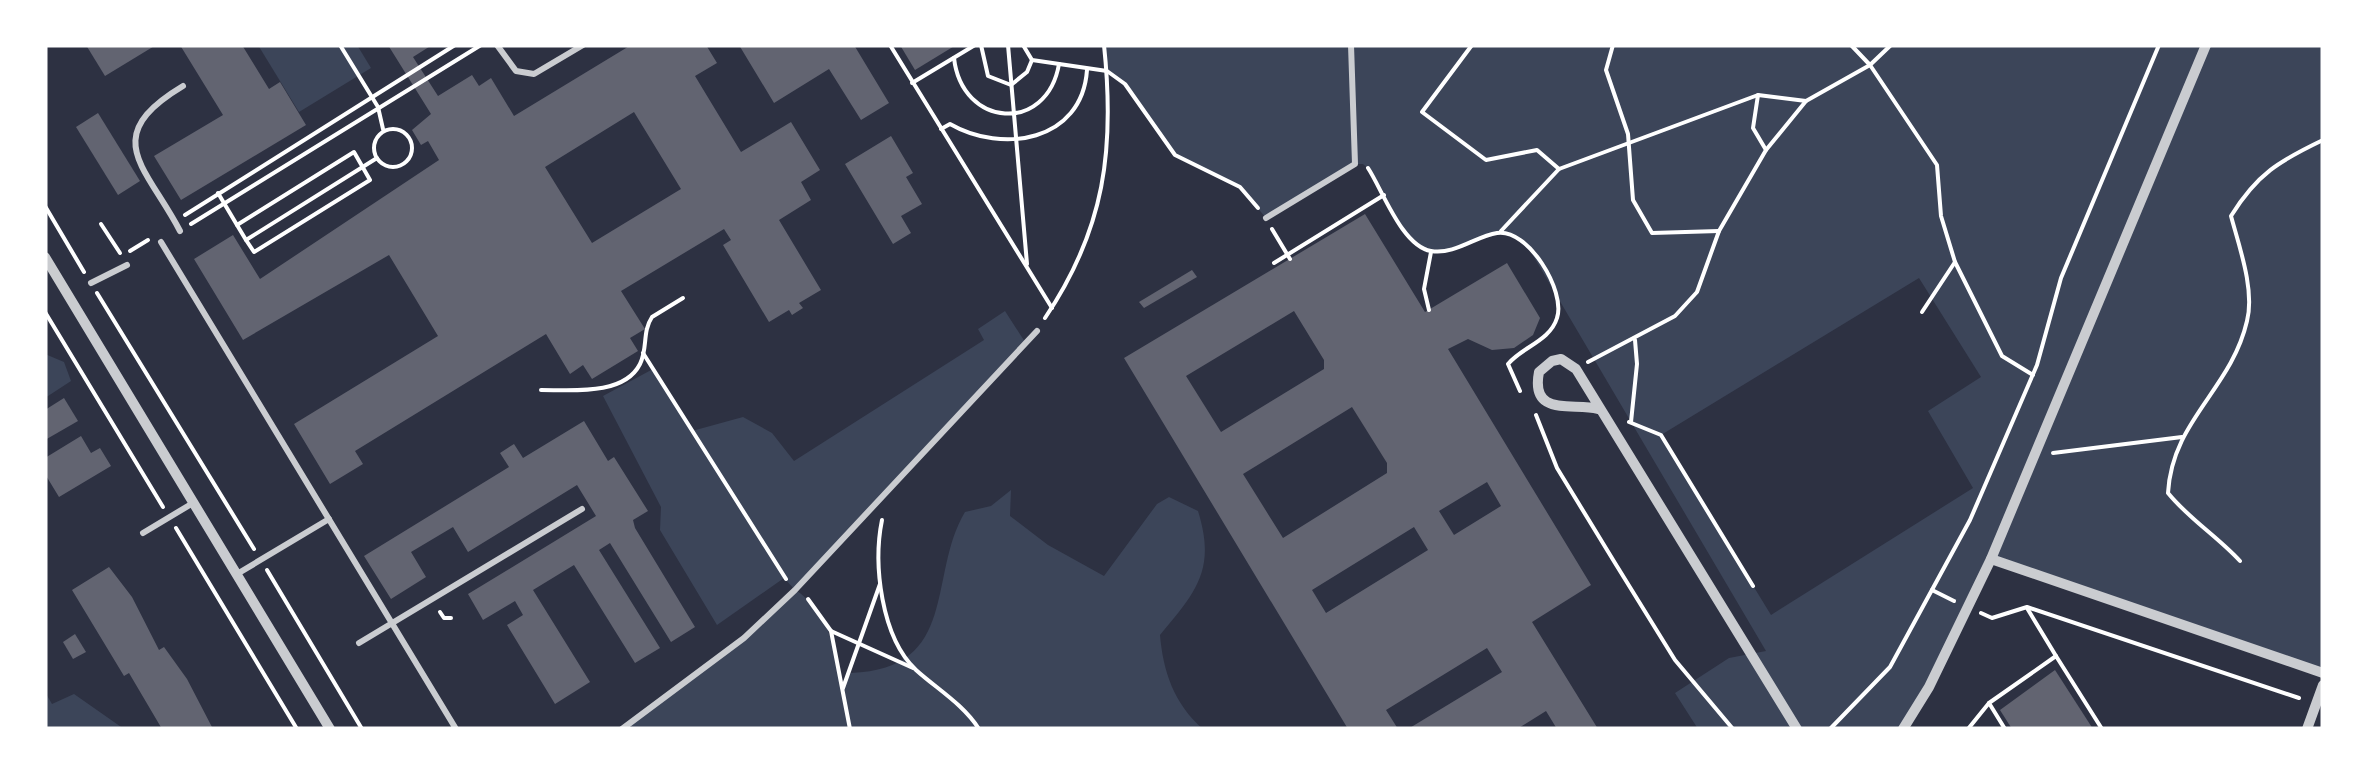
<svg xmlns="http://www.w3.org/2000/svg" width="2368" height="774" font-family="'Fira Sans Condensed',sans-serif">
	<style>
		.green { fill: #3c4559; fill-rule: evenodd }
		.building { fill: #626471; fill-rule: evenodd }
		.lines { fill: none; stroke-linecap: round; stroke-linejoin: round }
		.path { stroke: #fff; stroke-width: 4 }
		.service { stroke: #caccd0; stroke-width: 6 }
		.minor { stroke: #caccd0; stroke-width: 10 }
	</style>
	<rect width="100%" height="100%" fill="#2d3142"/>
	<!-- green -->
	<g class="green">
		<polygon points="258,45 357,45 371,68 299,112"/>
		<path d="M1104 45H2323V673L1991 559 1903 729H1698L1675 693 1729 658 1766 651 1528 247C1490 211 1465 264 1427 250 1393 237 1390 185 1363 164H1354L1266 218 1240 187 1175 155 1125 84 1107 71ZM1919 278 1981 377 1928 411 1973 488 1771 615 1661 435Z"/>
		<path d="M1005 311 1025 342 796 590C830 615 834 647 843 687L851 673C960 669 927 575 965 512L991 506 1011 490 1010 516 1048 545 1104 576 1157 504 1169 497 1198 511C1216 569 1197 591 1160 635 1163 671 1174 704 1203 729H622L744 638 795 590 784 578 717 625 660 530 661 507 603 396 653 369 692 431 743 417 772 433 794 461 984 340 978 329Z"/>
		<polygon points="45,354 64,362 71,381 45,398"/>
		<polygon points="45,692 52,704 74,694 124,729 45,729"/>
	</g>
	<!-- building -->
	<g class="building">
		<polygon points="86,45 156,45 105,76"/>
		<polygon points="180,45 242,45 269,89 280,82 306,125 181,200 154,156 223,115"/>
		<path d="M388 45H432L413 57 438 96 472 75 479 86 491 78 514 116 631 45H706L717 63 695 76 741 152 791 122 820 170 801 182 811 200 779 220 821 290 799 303 803 308 792 315 789 310 769 322 723 245 731 240 724 229 621 291 645 329 630 338 638 351 592 379 583 365 570 374 546 334 355 451 363 464 330 484 294 424 438 336 389 255 243 340 194 259 233 235 260 279 439 160 428 141 421 145 412 130 431 114ZM634 112 681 189 592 243 545 167Z"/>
		<polygon points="739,45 854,45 889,103 861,120 829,69 774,103"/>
		<polygon points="900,45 956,45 915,70"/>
		<polygon points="98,113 140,181 118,195 76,127"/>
		<polygon points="891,136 913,173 906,177 922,204 901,216 911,233 893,244 845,164"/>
		<path d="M1365 214 1425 312 1507 263 1540 318 1533 335 1514 348 1492 350 1468 339 1448 349 1591 585 1532 622 1598 729H1557L1546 711 1517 729H1408L1502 672 1487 648 1386 710 1398 729H1348L1124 358ZM1294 311 1324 360V369L1221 432 1186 376ZM1352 407 1387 463V473L1283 538 1243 474ZM1487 482 1501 506 1454 535 1439 511ZM1414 527 1428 550 1326 613 1312 590Z"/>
		<polygon points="1192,270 1197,277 1144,308 1139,302"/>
		<polygon points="64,398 78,421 45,440 45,410"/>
		<polygon points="584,421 608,461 614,457 648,511 633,520 635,528 695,627 671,642 610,543 599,550 660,648 635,663 574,565 533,590 590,682 555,704 507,625 523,615 515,601 483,620 468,594 596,516 577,485 468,552 453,527 411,552 426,577 391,599 364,556 509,467 500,453 514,444 523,458"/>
		<polygon points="81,436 91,453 100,448 111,466 59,497 45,474 45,458"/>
		<polygon points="109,567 132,597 159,650 164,647 187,679 213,729 162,729 129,673 124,676 72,590"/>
		<polygon points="75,634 86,652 73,659 63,642"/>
		<polygon points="2055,670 2093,729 2012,729 2000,710"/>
	</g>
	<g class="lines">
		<!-- path -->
		<g class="path">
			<polyline points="340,45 378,107 383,129"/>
			<polyline points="890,45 1052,308"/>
			<polyline points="981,45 988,76 1011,85 1027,72 1032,60"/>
			<polyline points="1008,45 1027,264"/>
			<polyline points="1023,45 1032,60 1107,71 1125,84 1175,155 1240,187 1258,208"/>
			<polyline points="1472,45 1422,112 1486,160 1537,150 1559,169"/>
			<polyline points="1613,45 1606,70 1628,134 1633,200 1652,233 1719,231"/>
			<polyline points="1851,45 1870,65 1937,165 1941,216 1955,262 2002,356 2033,375"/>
			<path d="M954 58C962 128 1047 134 1059 64"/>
			<polyline points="912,83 975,45"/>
			<polyline points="1758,95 1753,128 1766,150"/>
			<path d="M941 129 950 124C1002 154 1082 142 1087 70"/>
			<circle cx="393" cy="148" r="19"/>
			<path d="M1368 168C1383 191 1402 246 1431 251 1455 255 1476 236 1497 233 1528 228 1566 291 1557 318 1550 341 1522 347 1508 364L1520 391"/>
			<polyline points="218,193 237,225 354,152 370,180 254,252 246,240"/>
			<polyline points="45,206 84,272"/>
			<polyline points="185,215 455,45"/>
			<polyline points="101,224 120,253"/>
			<polyline points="191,224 481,45"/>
			<polyline points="237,225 246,240 377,158"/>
			<polyline points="1272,229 1290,259"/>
			<polyline points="1501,231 1559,169 1758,95 1806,101"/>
			<polyline points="130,251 148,240"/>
			<polyline points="1274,263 1384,195"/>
			<polyline points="97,293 254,549"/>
			<polyline points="1429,310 1424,289 1431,252"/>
			<polyline points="45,312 163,507"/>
			<polyline points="1922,312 1955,262"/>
			<path d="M1045 318C1105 229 1115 149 1104 45"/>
			<polyline points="643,353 786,579"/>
			<polyline points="1588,362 1675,316 1697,292 1719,231 1766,150 1806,101 1870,65 1891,45"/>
			<path d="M541 390C571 390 624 396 640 364 648 348 642 332 652 317L683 298"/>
			<polyline points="1536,415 1557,468 1615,563 1675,660 1733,729"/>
			<polyline points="1629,422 1661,435 1753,586"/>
			<polyline points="1631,422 1637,364 1635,340"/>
			<polyline points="2053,453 2182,437"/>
			<path d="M882 520C873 564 881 637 916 670 937 689 963 704 979 729"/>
			<polyline points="176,528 297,729"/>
			<path d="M2240 561C2217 536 2189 519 2168 493 2172 420 2231 390 2247 321 2255 290 2239 246 2231 216 2257 174 2279 161 2323 140"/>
			<polyline points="267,570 362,729"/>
			<polyline points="1932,590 1954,601"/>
			<polyline points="808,599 831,631 850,729"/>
			<polyline points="2027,608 2056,656"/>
			<polyline points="440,612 444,618 451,618"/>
			<polyline points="1981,613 1992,618 2027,607 2299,698"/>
			<polyline points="831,631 913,668"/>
			<polyline points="843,688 880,584"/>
			<polyline points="1830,729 1890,667 1970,520 2037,365 2061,278 2159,45"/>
			<polyline points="1968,729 1989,703"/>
			<polyline points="2005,729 1989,703 2056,656 2102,729"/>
		</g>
		<!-- service -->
		<g class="service">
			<polyline points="497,45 516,71 534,74 583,45"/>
			<polyline points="1266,218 1355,164 1351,45"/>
			<path d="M180 231C146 166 98 137 183 86"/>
			<polyline points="161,242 456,729"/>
			<polyline points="91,283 127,265"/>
			<polyline points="143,533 193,503"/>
			<polyline points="237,574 329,519"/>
			<polyline points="359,643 582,509"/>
			<polyline points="622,729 744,638 795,590 1037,331"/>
		</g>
		<!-- minor -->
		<g class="minor">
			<polyline points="45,257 330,729"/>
			<path d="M1598 409C1574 402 1530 418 1539 372L1552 361 1561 359 1576 369 1797 729"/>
			<polyline points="1991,559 2323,673"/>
			<polyline points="1903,729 1929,687 1991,559 2206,45"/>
			<polyline points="2307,729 2323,685"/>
		</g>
	</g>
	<!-- border -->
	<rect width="2368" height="774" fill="none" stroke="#ffffff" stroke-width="95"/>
</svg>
